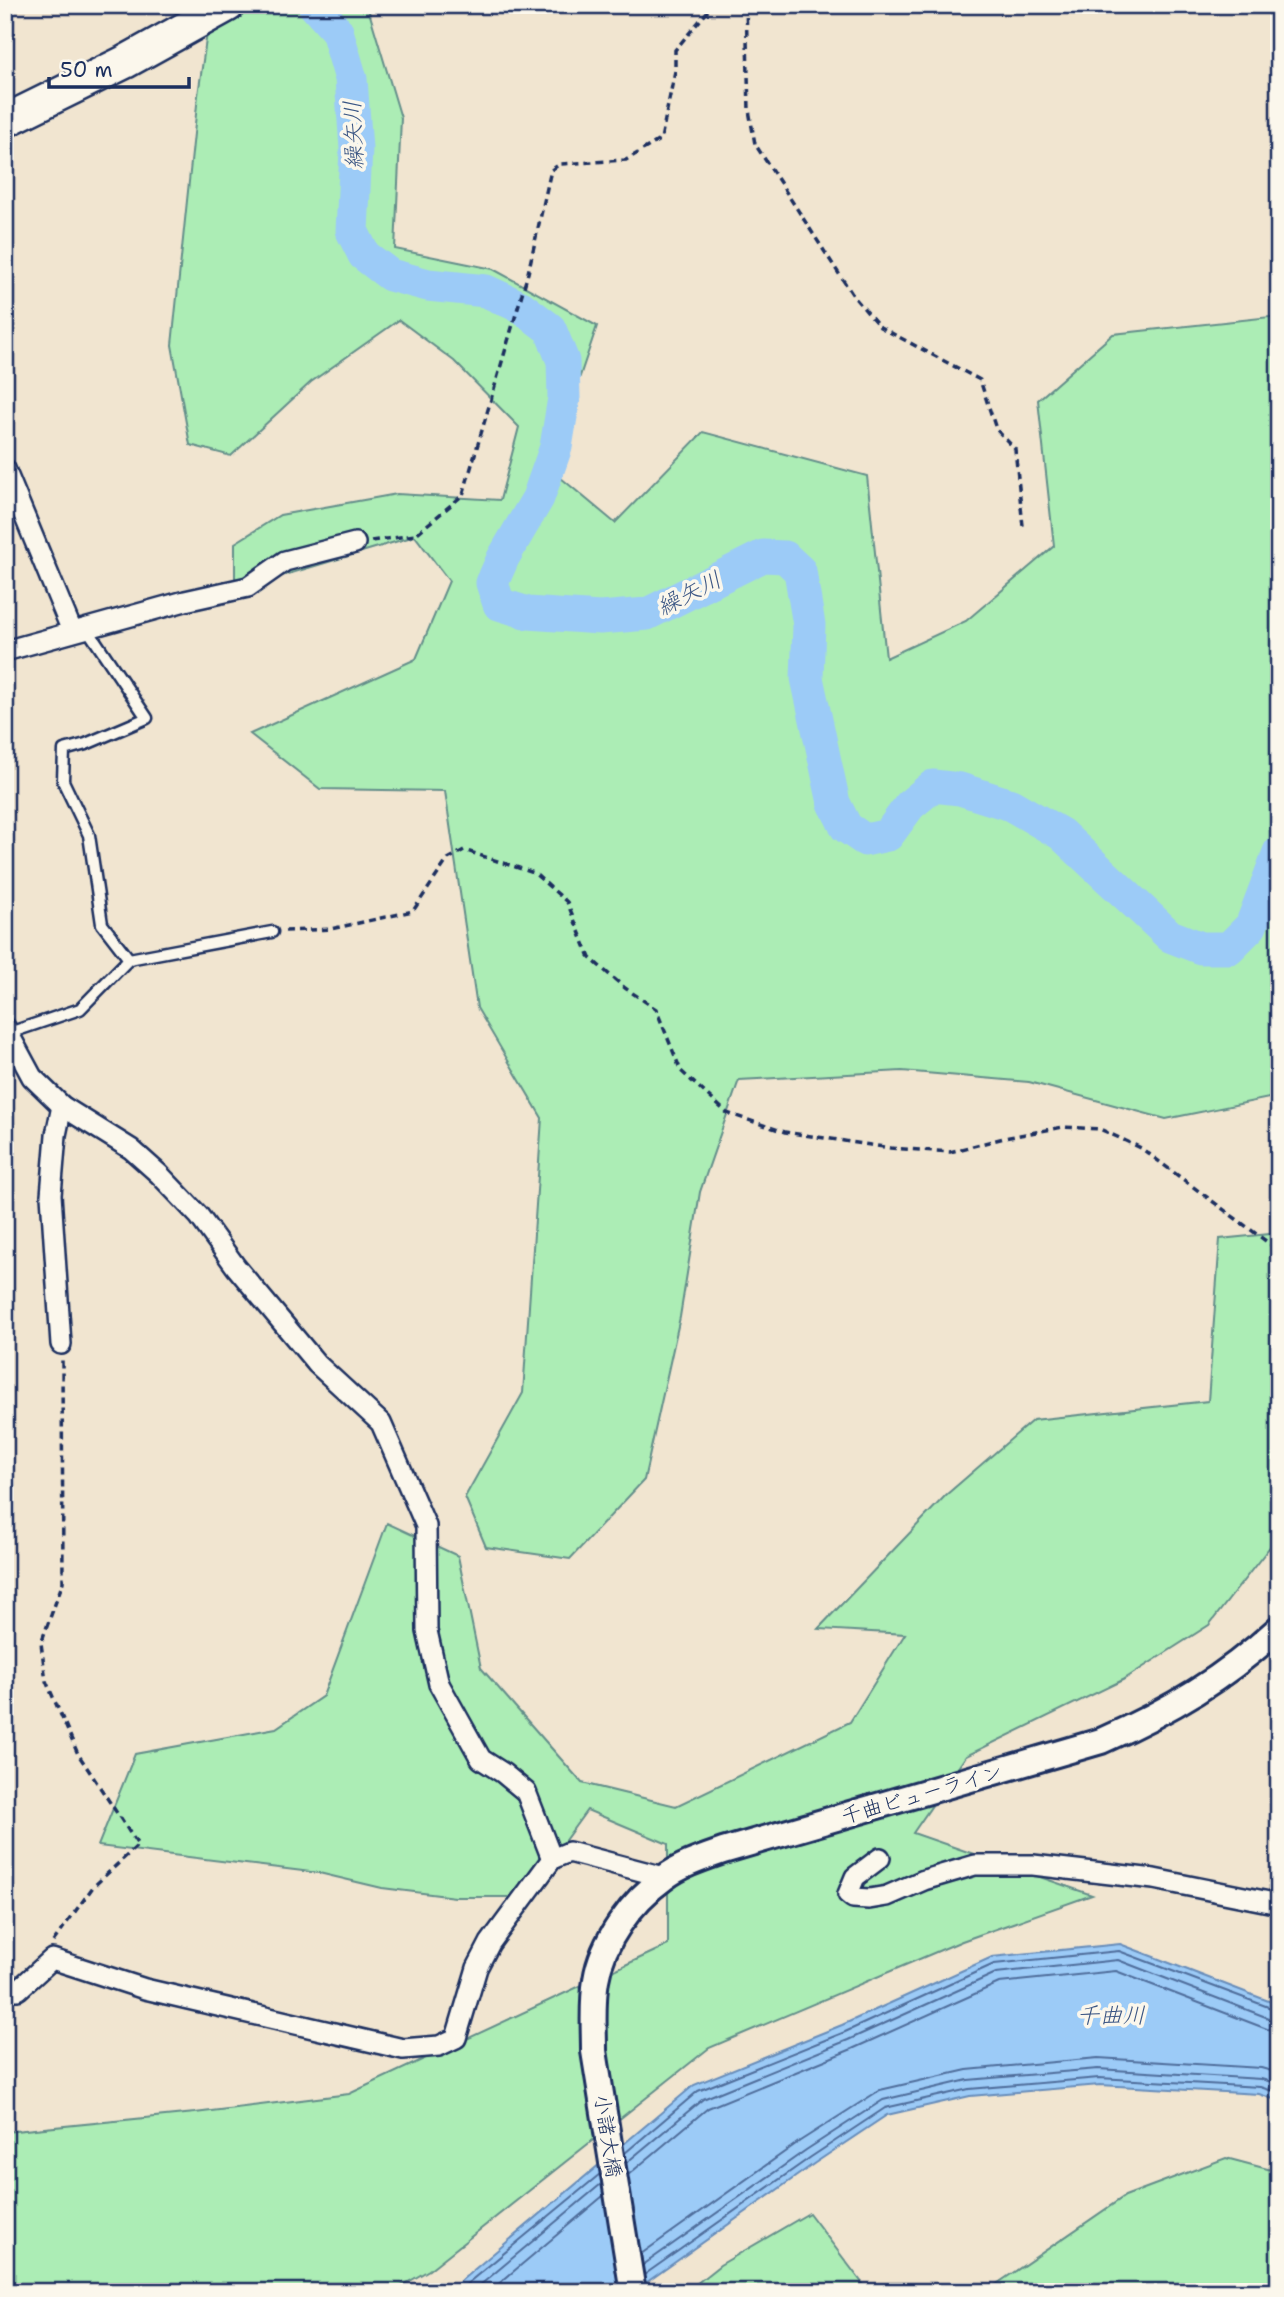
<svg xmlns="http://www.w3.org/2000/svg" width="1284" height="2297" font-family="'Shantell Sans','Klee One',sans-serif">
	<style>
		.green { fill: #acedb5; stroke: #648e8a; stroke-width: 2 }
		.water { fill: #9ccbf7; stroke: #688dba; stroke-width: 2 }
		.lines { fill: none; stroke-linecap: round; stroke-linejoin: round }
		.shore { stroke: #4f6d9b; stroke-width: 2 }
		.river { stroke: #9ccbf7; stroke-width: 33 }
		.service-casing { stroke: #1b2f5e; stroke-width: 15 }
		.minor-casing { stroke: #1b2f5e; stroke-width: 24 }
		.tertiary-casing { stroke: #1b2f5e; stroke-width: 30 }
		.primary-casing { stroke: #1b2f5e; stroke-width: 37 }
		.path { stroke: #1b2f5e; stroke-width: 3.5; stroke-dasharray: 7 5; stroke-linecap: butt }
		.service { stroke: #fbf7ec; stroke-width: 10 }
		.minor { stroke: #fbf7ec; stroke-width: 19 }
		.tertiary { stroke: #fbf7ec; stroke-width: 24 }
		.primary { stroke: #fbf7ec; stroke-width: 32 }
		.labels { text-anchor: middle; stroke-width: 7; stroke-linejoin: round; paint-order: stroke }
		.street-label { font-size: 21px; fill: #1b2f5e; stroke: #fbf7ec }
		.water-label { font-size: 23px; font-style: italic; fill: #3b5684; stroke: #fbf7ec }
	</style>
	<rect width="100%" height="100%" fill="#f1e5d0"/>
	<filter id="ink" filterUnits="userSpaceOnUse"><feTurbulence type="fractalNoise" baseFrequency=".0143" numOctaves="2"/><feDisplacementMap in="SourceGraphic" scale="14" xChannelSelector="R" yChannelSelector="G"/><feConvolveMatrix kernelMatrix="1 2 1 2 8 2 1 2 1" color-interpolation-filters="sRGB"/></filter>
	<g filter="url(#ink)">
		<!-- green -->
		<g class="green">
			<polygon points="211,5 367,5 401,118 395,249 493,269 597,326 549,468 615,523 703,432 867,476 886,658 966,621 1054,546 1038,400 1113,334 1279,316 1279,1096 1166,1119 1029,1082 902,1071 739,1080 700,1192 680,1317 644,1480 570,1559 486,1547 465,1497 523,1393 542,1118 477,1008 445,791 320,789 250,734 416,659 449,581 415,536 235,590 235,543 280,515 397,494 500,500 519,427 454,361 399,320 311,382 231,456 190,445 172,345 198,95"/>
			<polygon points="1279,1233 1279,1535 1209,1625 1123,1680 966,1756 913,1833 1092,1895 962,1941 709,2048 429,2270 391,2292 5,2292 5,2132 195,2113 349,2094 668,1945 668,1844 587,1810 524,1897 455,1897 382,1888 319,1873 98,1846 135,1754 276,1728 323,1696 387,1523 458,1556 481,1668 582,1783 676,1806 850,1722 905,1634 818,1629 946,1495 1033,1420 1208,1401 1220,1239"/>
			<polygon points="1226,2158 1279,2172 1279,2292 985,2292 1125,2196"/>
			<polygon points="809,2213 869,2292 686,2292 720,2265"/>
		</g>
		<!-- water -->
		<polygon class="water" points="1120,1944 1279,2005 1279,2101 1259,2094 1100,2085 970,2096 887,2115 815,2163 633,2292 444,2292 457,2284 694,2085 842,2025 992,1957"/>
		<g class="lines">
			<!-- shore -->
			<g class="shore">
				<polyline points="625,2153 698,2091 845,2032 994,1964 1119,1951 1279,2011"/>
				<polyline points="626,2163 703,2099 848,2040 996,1973 1118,1960 1271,2019 1279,2020"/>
				<polyline points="628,2175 708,2108 852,2049 999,1983 1116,1971 1267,2029 1279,2030"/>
				<polyline points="641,2254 800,2141 880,2090 967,2070 1098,2058 1261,2068 1279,2073"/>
				<polyline points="643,2265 806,2150 883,2100 968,2080 1098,2069 1261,2079 1279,2084"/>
				<polyline points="644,2275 811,2157 885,2108 969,2089 1099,2078 1260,2087 1279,2093"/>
				<polyline points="457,2292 600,2174"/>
				<polyline points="472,2292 601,2184"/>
				<polyline points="489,2292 603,2196"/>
			</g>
			<!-- river -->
			<polyline class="river" points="314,5 337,31 351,79 356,149 352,231 364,255 390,275 428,285 486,291 521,307 550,329 563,361 564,398 556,447 538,498 503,558 492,583 499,604 528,613 600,618 647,614 763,556 785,557 800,571 809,625 807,678 834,803 846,827 865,840 888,835 910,805 933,786 960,789 1011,805 1061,834 1170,936 1201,948 1229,948 1251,926 1279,852"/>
			<!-- service casing -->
			<g class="service-casing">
				<g id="service">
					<polyline points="88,630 147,718 86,744 64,750 63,781 89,835 102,924 129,959"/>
					<polyline points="9,1033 80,1009 129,959 272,932"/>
				</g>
			</g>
			<!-- minor casing -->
			<g class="minor-casing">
				<g id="minor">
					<polyline points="5,469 72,631"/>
					<polyline points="5,651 185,601 248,587 285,561 355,543"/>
					<polyline points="5,1027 32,1077 62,1106 131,1149 159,1174 199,1216 236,1267 317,1364 381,1423 426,1526 427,1631 439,1684 481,1759 503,1773 526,1792 552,1859"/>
					<polyline points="61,1344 51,1195 56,1135 62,1106"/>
					<polyline points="880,1858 855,1877 848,1894 853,1898 869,1899 887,1896 924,1880 975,1865 1033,1865 1154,1879 1279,1904"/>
					<polyline points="5,1990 18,1990 52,1959 145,1989 403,2049 439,2046 456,2038 477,1968 490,1943 552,1859 569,1852 664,1877"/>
				</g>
			</g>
			<!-- tertiary casing -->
			<g class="tertiary-casing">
				<path id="tertiary" d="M633 2292 594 2051C594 2028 592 2003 596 1980 602 1941 632 1901 664 1878 681 1865 703 1858 723 1851L1101 1741C1171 1710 1223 1679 1279 1628"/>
			</g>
			<!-- primary casing -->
			<g class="primary-casing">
				<polyline id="primary" points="5,121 125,62 228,5"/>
			</g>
			<!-- path -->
			<g class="path">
				<polyline points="746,5 749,110 755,144 854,297 880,327 980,380 996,429 1015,449 1023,526"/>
				<polyline points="371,541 415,535 463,495 528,273 551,170 560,164 626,160 661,139 675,71 675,50 713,5"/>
				<polyline points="285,931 331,929 413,911 448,859 464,850 534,873 567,902 590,958 625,988 656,1009 681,1071 727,1113 785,1132 890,1148 950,1152 1004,1138 1063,1127 1100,1129 1141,1148 1278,1250"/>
				<polyline points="53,1942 93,1887 138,1845 78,1754 46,1681 41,1643 63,1582 62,1360"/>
			</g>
			<!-- service -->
			<use href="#service" class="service"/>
			<!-- minor -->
			<use href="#minor" class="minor"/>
			<!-- tertiary -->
			<use href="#tertiary" class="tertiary"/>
			<!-- primary -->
			<use href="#primary" class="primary"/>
		</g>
	</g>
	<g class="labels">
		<!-- street labels -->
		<g class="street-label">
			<text transform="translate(922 1794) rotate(-16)" y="7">千曲ビューライン</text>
			<text transform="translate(608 2136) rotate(81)" y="7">小諸大橋</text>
		</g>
		<!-- water labels -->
		<g class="water-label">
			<text transform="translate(353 135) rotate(-92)" y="8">繰矢川</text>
			<text transform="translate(689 593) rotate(-27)" y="8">繰矢川</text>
			<text x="1111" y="2023">千曲川</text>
		</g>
	</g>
	<!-- margin -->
	<rect width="1284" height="2297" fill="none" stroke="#fbf7ec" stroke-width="28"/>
	<rect x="14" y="14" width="1256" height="2269" fill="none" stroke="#1b2f5e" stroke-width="2.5" filter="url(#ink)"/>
	<!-- scale -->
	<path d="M49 77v10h140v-10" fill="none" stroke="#1b2f5e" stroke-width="3.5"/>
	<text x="60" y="77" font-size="21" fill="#1b2f5e" stroke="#fbf7ec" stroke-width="5" paint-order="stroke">50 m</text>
</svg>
